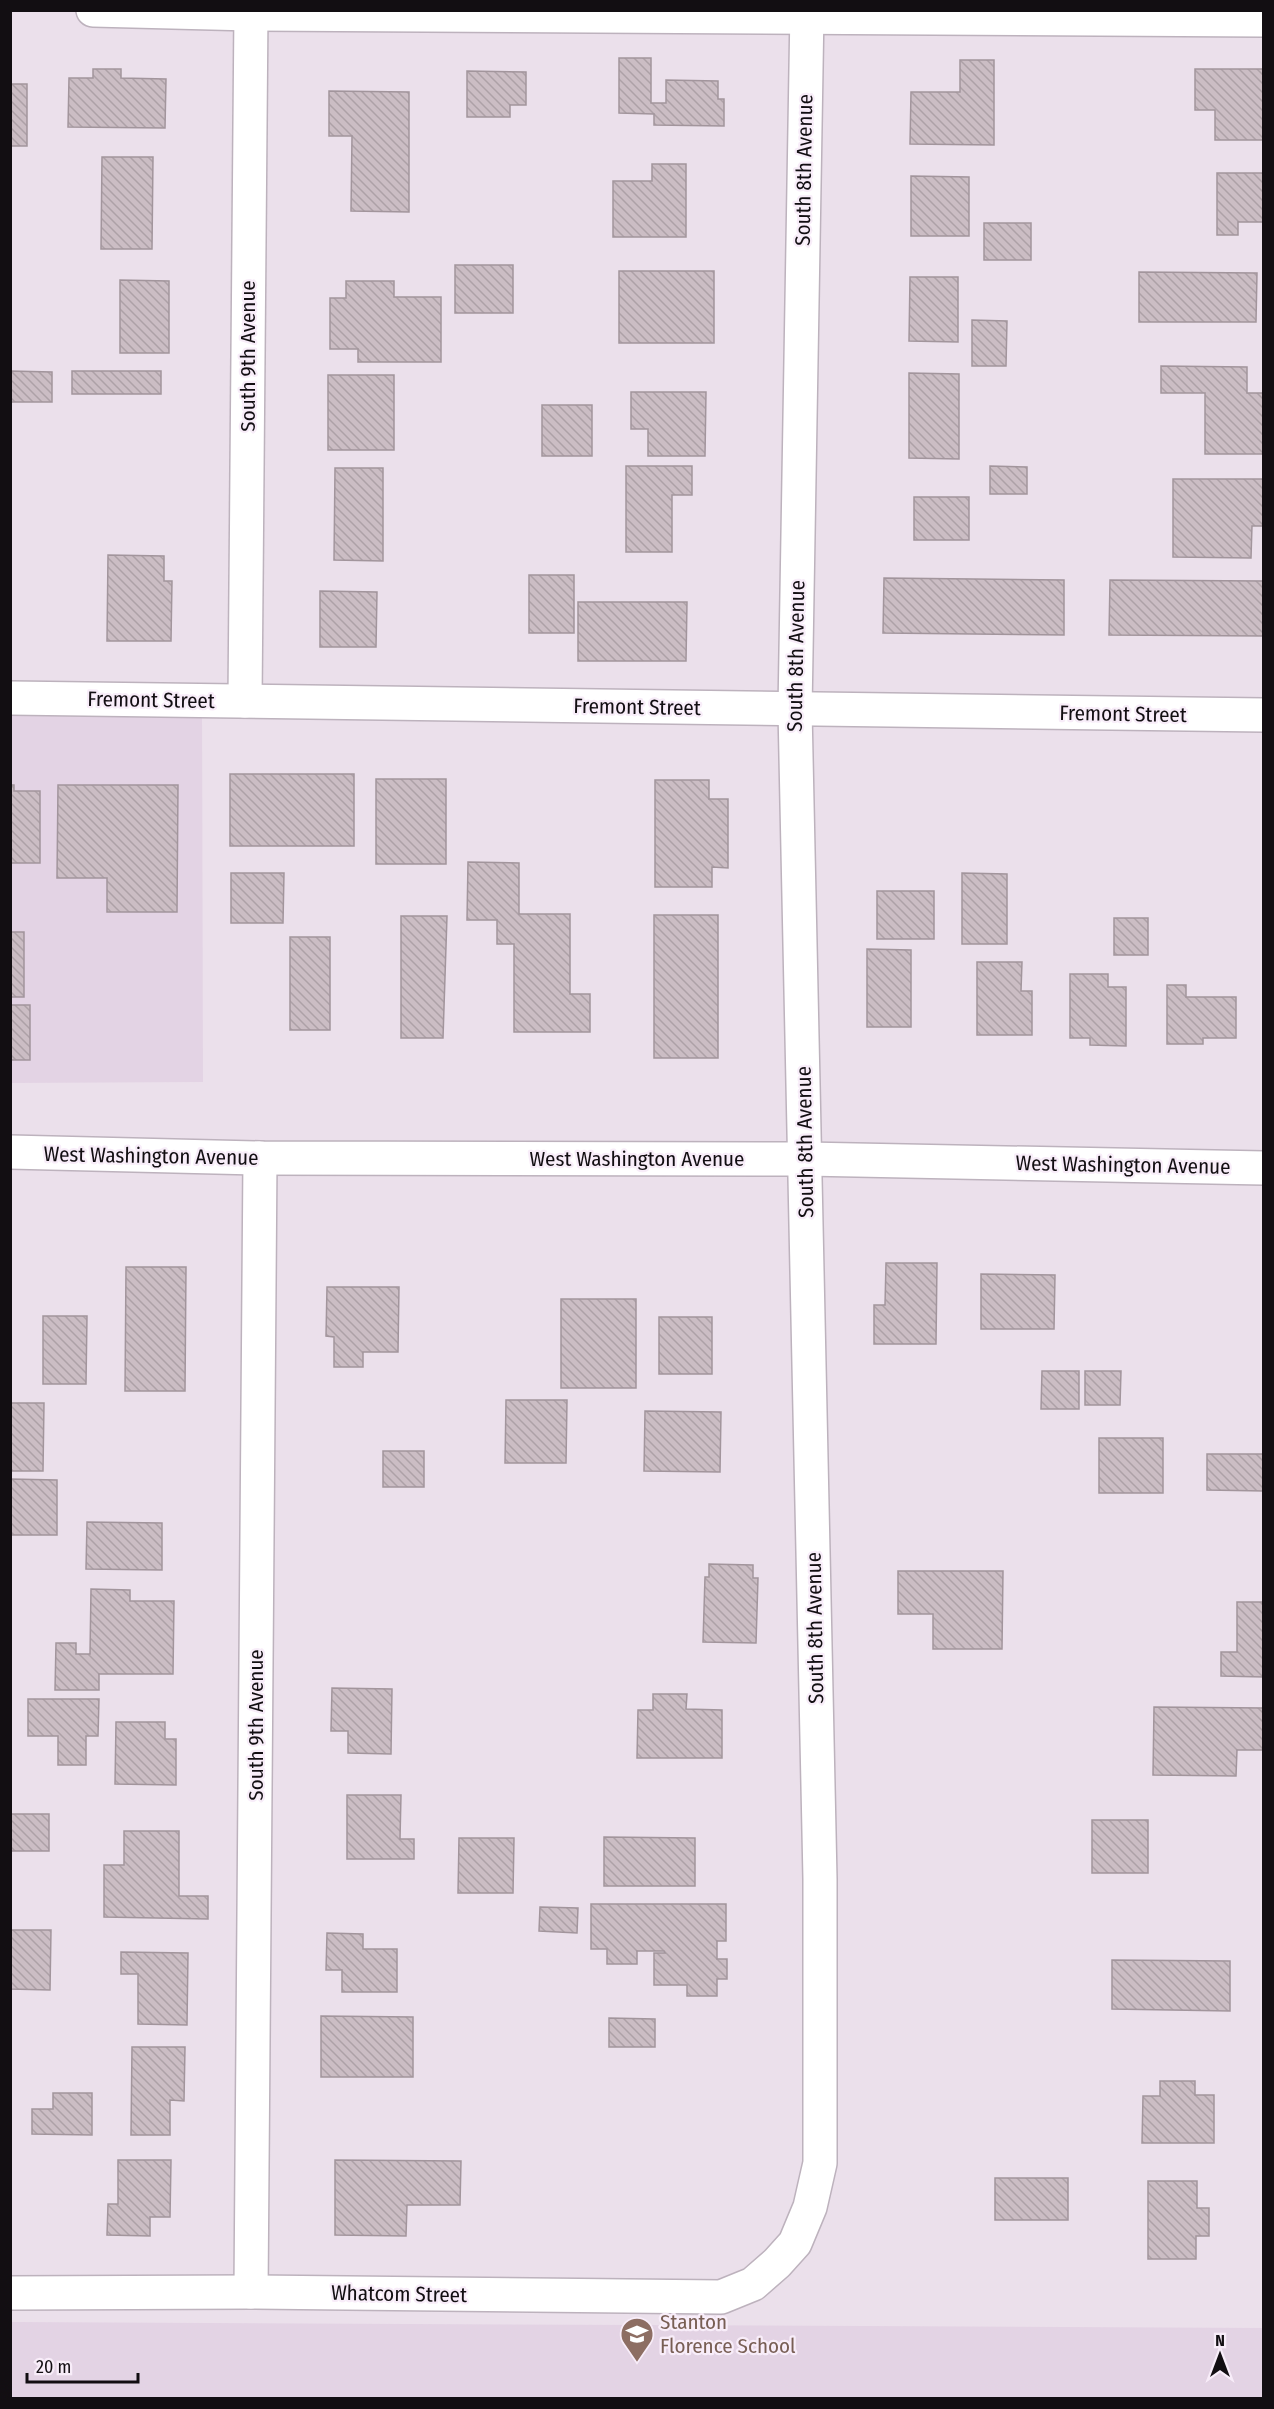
<svg xmlns="http://www.w3.org/2000/svg" width="1274" height="2409" font-family="'Fira Sans Condensed',sans-serif">
	<style>
		.built { fill: #e3d3e4 }
		.building { fill: url(#building-back-hatch); stroke: #a2959c; stroke-width: 1.5 }
		.lines { fill: none; stroke-linecap: round; stroke-linejoin: round }
		.minor-casing { stroke: #bdb2bd; stroke-width: 36 }
		.major-casing { stroke: #bdb2bd; stroke-width: 36 }
		.minor { stroke: #fff; stroke-width: 33 }
		.major { stroke: #fff; stroke-width: 33 }
		.labels { text-anchor: middle; stroke-width: 4.5; stroke-linejoin: round; paint-order: stroke }
		.street-label { font-size: 21px; fill: #120e12; stroke: #f8edf9 }
		.education-label { font-size: 21px; fill: #785e54; stroke: #f8edf9; text-anchor: start }
	</style>
	<defs>
		<pattern id="building-back-hatch" width="6" height="6" patternUnits="userSpaceOnUse" patternTransform="scale(1.5)"><rect width="6" height="6" fill="#cbbdc4"/><path d="M-1 5l2 2M0 0l6 6M5-1l2 2" fill="none" stroke="#ada1a7"/></pattern>
	</defs>
	<rect width="100%" height="100%" fill="#ebe0eb"/>
	<!-- built -->
	<g class="built">
		<polygon points="202,686 203,1082 11,1083 10,687"/>
		<polygon points="11,2322 1263,2328 1263,2398 11,2398"/>
	</g>
	<!-- building -->
	<g class="building">
		<polygon points="619,58 651,58 651,103 666,103 666,80 718,81 718,99 724,99 724,126 654,125 654,114 619,113"/>
		<polygon points="960,60 994,60 994,145 910,144 911,92 960,92"/>
		<polygon points="93,69 121,69 121,78 166,79 165,128 68,127 69,78 93,78"/>
		<polygon points="1195,69 1264,69 1264,140 1215,140 1215,110 1195,110"/>
		<polygon points="467,71 526,72 526,105 510,105 510,117 467,117"/>
		<rect x="10" y="84" width="17" height="62"/>
		<polygon points="329,91 409,92 409,212 351,211 352,136 329,136"/>
		<polygon points="102,157 153,157 152,249 101,249"/>
		<polygon points="652,164 686,164 686,237 613,237 613,181 652,181"/>
		<polygon points="1217,173 1264,173 1264,222 1238,222 1238,235 1217,235"/>
		<polygon points="911,176 969,177 969,236 911,236"/>
		<rect x="984" y="223" width="47" height="37"/>
		<rect x="455" y="265" width="58" height="48"/>
		<rect x="619" y="271" width="95" height="72"/>
		<polygon points="1139,272 1257,273 1256,322 1139,322"/>
		<polygon points="910,277 958,277 958,342 909,341"/>
		<polygon points="120,280 169,281 169,353 120,353"/>
		<polygon points="346,281 394,281 394,297 441,297 441,362 358,362 358,349 330,349 330,298 346,298"/>
		<polygon points="972,320 1007,321 1006,366 972,366"/>
		<polygon points="1161,366 1247,367 1247,393 1264,393 1264,454 1205,454 1205,393 1161,393"/>
		<polygon points="10,371 52,372 52,402 10,402"/>
		<rect x="72" y="371" width="89" height="23"/>
		<polygon points="909,373 959,374 959,459 909,458"/>
		<rect x="328" y="375" width="66" height="75"/>
		<polygon points="631,392 706,392 705,456 648,456 648,429 631,429"/>
		<rect x="542" y="405" width="50" height="51"/>
		<polygon points="626,466 692,466 692,495 672,495 672,552 626,552"/>
		<polygon points="990,466 1027,467 1027,494 990,494"/>
		<polygon points="335,468 383,468 383,561 334,560"/>
		<polygon points="1173,479 1264,479 1264,526 1252,526 1251,558 1173,557"/>
		<rect x="914" y="497" width="55" height="43"/>
		<polygon points="108,555 164,556 164,581 172,581 171,641 107,641"/>
		<rect x="529" y="575" width="45" height="58"/>
		<polygon points="884,578 1064,580 1064,635 883,633"/>
		<polygon points="1110,580 1264,581 1264,636 1109,635"/>
		<polygon points="320,591 377,592 376,647 320,647"/>
		<polygon points="578,602 687,602 686,661 578,661"/>
		<rect x="230" y="774" width="124" height="72"/>
		<rect x="376" y="779" width="70" height="85"/>
		<polygon points="655,780 709,780 709,799 728,799 728,868 712,867 712,887 655,887"/>
		<polygon points="10,785 14,785 14,791 40,791 40,863 10,863"/>
		<polygon points="58,785 178,785 177,912 107,912 107,878 57,878"/>
		<polygon points="468,862 519,863 519,914 570,914 570,994 590,994 590,1032 514,1032 514,944 497,944 497,920 467,920"/>
		<polygon points="231,873 284,873 283,923 231,923"/>
		<polygon points="962,873 1007,874 1007,944 962,944"/>
		<rect x="877" y="891" width="57" height="48"/>
		<rect x="654" y="915" width="64" height="143"/>
		<polygon points="401,916 447,916 443,1038 401,1038"/>
		<rect x="1114" y="918" width="34" height="37"/>
		<rect x="10" y="932" width="14" height="65"/>
		<rect x="290" y="937" width="40" height="93"/>
		<polygon points="867,949 911,950 911,1027 867,1027"/>
		<polygon points="977,962 1022,962 1021,991 1032,991 1032,1035 977,1035"/>
		<polygon points="1070,974 1108,974 1108,987 1126,987 1126,1046 1090,1045 1090,1038 1070,1038"/>
		<polygon points="1167,985 1186,985 1186,997 1236,997 1236,1038 1203,1038 1203,1044 1167,1044"/>
		<rect x="10" y="1005" width="20" height="55"/>
		<polygon points="886,1263 937,1263 936,1344 874,1344 874,1305 885,1305"/>
		<polygon points="126,1267 186,1267 185,1391 125,1391"/>
		<polygon points="981,1274 1055,1275 1054,1329 981,1329"/>
		<polygon points="327,1287 399,1287 398,1352 363,1352 363,1367 334,1367 334,1337 326,1336"/>
		<rect x="561" y="1299" width="75" height="89"/>
		<polygon points="43,1316 87,1316 86,1384 43,1384"/>
		<rect x="659" y="1317" width="53" height="57"/>
		<polygon points="1042,1371 1079,1371 1079,1409 1041,1409"/>
		<polygon points="1085,1371 1121,1371 1120,1405 1085,1405"/>
		<polygon points="506,1400 567,1400 566,1463 505,1463"/>
		<polygon points="10,1403 44,1403 43,1471 10,1471"/>
		<polygon points="645,1411 721,1412 720,1472 644,1471"/>
		<rect x="1099" y="1438" width="64" height="55"/>
		<rect x="383" y="1451" width="41" height="36"/>
		<polygon points="1207,1454 1264,1454 1264,1491 1207,1490"/>
		<polygon points="10,1479 57,1480 57,1535 10,1535"/>
		<polygon points="87,1522 162,1523 162,1570 86,1569"/>
		<polygon points="709,1564 753,1565 753,1578 758,1578 756,1643 703,1642 705,1577 709,1577"/>
		<polygon points="898,1571 1003,1571 1002,1649 933,1649 933,1614 898,1614"/>
		<polygon points="91,1589 130,1590 130,1601 174,1601 173,1674 99,1674 99,1690 55,1690 56,1643 76,1643 76,1654 90,1654"/>
		<polygon points="1237,1602 1264,1602 1264,1677 1221,1676 1221,1652 1237,1652"/>
		<polygon points="332,1688 392,1689 391,1754 348,1753 348,1731 331,1731"/>
		<polygon points="653,1694 687,1694 686,1709 722,1710 722,1758 637,1758 638,1710 653,1710"/>
		<polygon points="28,1699 99,1699 98,1736 86,1736 86,1765 58,1765 58,1736 28,1736"/>
		<polygon points="1154,1707 1264,1708 1264,1750 1237,1750 1236,1776 1153,1775"/>
		<polygon points="116,1722 165,1722 165,1739 176,1739 176,1785 115,1784"/>
		<polygon points="347,1795 401,1795 400,1839 414,1839 414,1859 347,1859"/>
		<rect x="10" y="1814" width="39" height="37"/>
		<rect x="1092" y="1820" width="56" height="53"/>
		<polygon points="124,1831 179,1831 179,1896 208,1896 208,1919 104,1917 104,1865 124,1865"/>
		<polygon points="604,1837 695,1838 695,1886 604,1886"/>
		<polygon points="459,1838 514,1838 513,1893 458,1893"/>
		<polygon points="591,1904 726,1904 726,1941 717,1941 717,1959 727,1959 727,1979 717,1979 717,1996 687,1996 687,1985 654,1985 654,1953 665,1953 664,1951 637,1951 637,1964 607,1964 607,1949 591,1949"/>
		<polygon points="540,1907 578,1908 577,1933 539,1931"/>
		<polygon points="10,1930 51,1930 50,1990 10,1989"/>
		<polygon points="327,1933 363,1934 363,1949 397,1949 397,1992 342,1992 342,1970 326,1970"/>
		<polygon points="121,1952 188,1953 187,2025 138,2024 138,1974 121,1974"/>
		<polygon points="1112,1960 1230,1961 1230,2011 1112,2009"/>
		<polygon points="321,2016 413,2017 413,2077 321,2077"/>
		<polygon points="609,2018 655,2019 655,2047 609,2047"/>
		<polygon points="132,2047 185,2047 184,2101 170,2100 170,2135 131,2135"/>
		<polygon points="1160,2081 1195,2081 1195,2095 1214,2095 1214,2143 1142,2143 1143,2096 1160,2096"/>
		<polygon points="53,2093 92,2093 92,2135 32,2134 32,2109 53,2109"/>
		<polygon points="118,2160 171,2160 170,2217 150,2217 150,2236 107,2235 108,2204 118,2204"/>
		<polygon points="335,2160 461,2161 460,2205 407,2205 406,2236 335,2235"/>
		<rect x="995" y="2178" width="73" height="42"/>
		<polygon points="1148,2181 1197,2181 1197,2208 1209,2208 1209,2236 1196,2236 1196,2259 1148,2259"/>
	</g>
	<g class="lines">
		<!-- minor casing -->
		<g class="minor-casing">
			<g id="minor">
				<polyline points="93,10 251,14 1264,20"/>
				<polyline points="10,698 1264,715"/>
				<polyline points="245,701 251,10"/>
				<polyline points="251,2292 260,1158"/>
				<polyline points="10,2293 251,2292 721,2297 753,2284 777,2263 795,2243 810,2207 820,2163 820,1879 795,710 807,10"/>
			</g>
		</g>
		<!-- major casing -->
		<g class="major-casing">
			<polyline id="major" points="10,1152 260,1158 806,1159 1264,1168"/>
		</g>
		<!-- minor -->
		<use href="#minor" class="minor"/>
		<!-- major -->
		<use href="#major" class="major"/>
	</g>
	<!-- icons -->
	<defs>
		<g id="school-pin" transform="scale(1.725)"><path d="M0 17L-7.5 6A9.5 9.5 0 1 1 7.5 6Z" fill="#8d6e63" stroke="#f8edf9"/><path d="M0-5L7-2L0 1L-7-2ZM-4 1L0 2.5L4 1V4Q0 6-4 4Z" fill="#fff"/></g>
	</defs>
	<g fill-rule="evenodd">
		<use href="#school-pin" x="637" y="2334"/>
	</g>
	<g class="labels">
		<!-- street labels -->
		<g class="street-label">
			<text transform="translate(804 170) rotate(-89)" y="7">South 8th Avenue</text>
			<text transform="translate(248 356) rotate(-90)" y="7">South 9th Avenue</text>
			<text transform="translate(796 656) rotate(-89)" y="7">South 8th Avenue</text>
			<text transform="translate(151 700) rotate(1)" y="7">Fremont Street</text>
			<text transform="translate(637 707) rotate(1)" y="7">Fremont Street</text>
			<text transform="translate(1123 714) rotate(1)" y="7">Fremont Street</text>
			<text transform="translate(805 1142) rotate(-91)" y="7">South 8th Avenue</text>
			<text transform="translate(151 1156) rotate(1)" y="7">West Washington Avenue</text>
			<text x="637" y="1166">West Washington Avenue</text>
			<text transform="translate(1123 1165) rotate(1)" y="7">West Washington Avenue</text>
			<text transform="translate(815 1628) rotate(-91)" y="7">South 8th Avenue</text>
			<text transform="translate(256 1725) rotate(-90)" y="7">South 9th Avenue</text>
			<text transform="translate(399 2294) rotate(1)" y="7">Whatcom Street</text>
		</g>
		<!-- education labels -->
		<g class="education-label">
			<text x="660" y="2329">Stanton<tspan x="660" dy="24">Florence School</tspan></text>
		</g>
	</g>
	<!-- border -->
	<rect width="1274" height="2409" fill="none" stroke="#120e12" stroke-width="24"/>
	<!-- north arrow -->
	<g transform="translate(1220 2355)" stroke="#f8edf9" stroke-width="4.5" paint-order="stroke">
	<path d="M0-4.5L10 22L0 15L-10 22Z" fill="#120e12"/>
	<text y="-9" font-size="16" font-weight="bold" text-anchor="middle" fill="#120e12">N</text>
	</g>
	<!-- scale -->
	<path d="M27 2373v9h111v-9" fill="none" stroke="#120e12" stroke-width="3"/>
	<text x="36" y="2373" font-size="18" fill="#120e12" stroke="#f8edf9" stroke-width="4.5" paint-order="stroke">20 m</text>
</svg>
